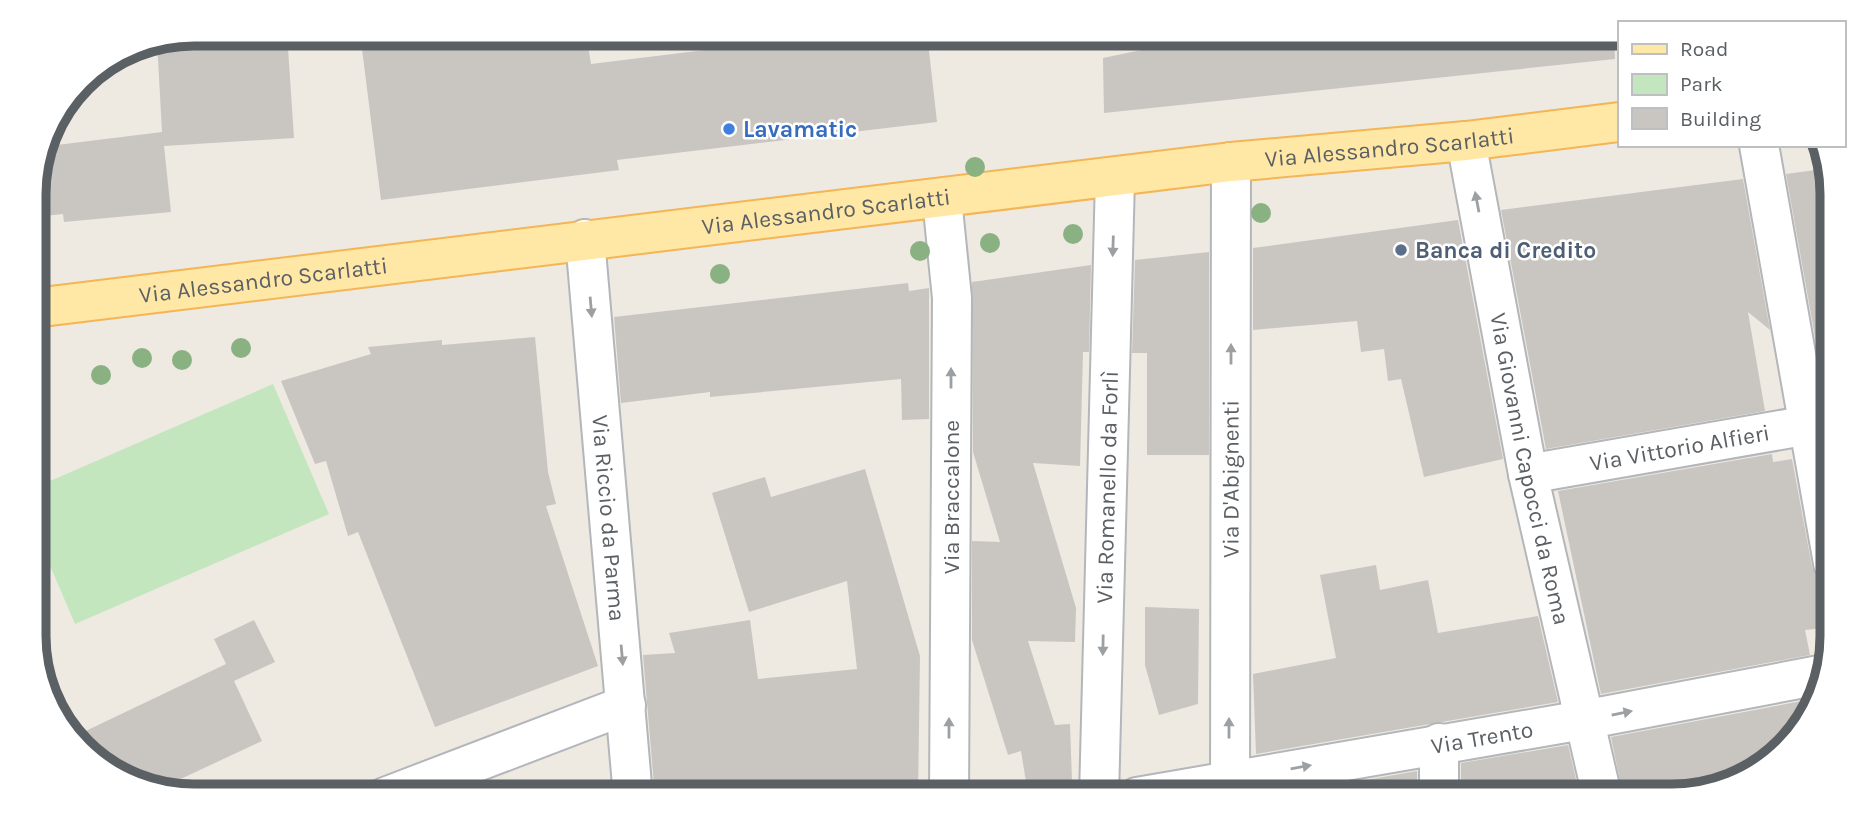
<svg xmlns="http://www.w3.org/2000/svg" width="1866" height="830" font-family="Karla,sans-serif">
	<style>
		.green { fill: #c3e6be }
		.building { fill: #c9c5c0 }
		.lines { fill: none; stroke-linecap: round; stroke-linejoin: round }
		.minor-casing { stroke: #b3b6ba; stroke-width: 42 }
		.primary-casing { stroke: #f4b555; stroke-width: 42 }
		.minor { stroke: #fff; stroke-width: 38 }
		.primary { stroke: #ffe7a6; stroke-width: 38 }
		.tree { fill: #8ab181 }
		.oneway { fill: #9da0a2 }
		.shop-dot { fill: #3f7fe0; stroke: #fff; stroke-width: 2.5 }
		.service-dot { fill: #5c6f8a; stroke: #fff; stroke-width: 2.5 }
		.labels { text-anchor: middle; stroke-width: 5; stroke-linejoin: round; paint-order: stroke }
		.shop-label { font-size: 23px; font-weight: bold; fill: #366cbe; stroke: #fff; text-anchor: start }
		.street-label { font-size: 23px; fill: #5b6064; stroke: #fff }
		.service-label { font-size: 23px; font-weight: bold; fill: #4e5e75; stroke: #fff; text-anchor: start }
		.rim { fill: none; stroke: #5b6064; stroke-width: 9 }
	</style>
	<rect width="100%" height="100%" fill="#eeeae2"/>
	<!-- green -->
	<polygon class="green" points="273,384 329,514 75,624 34,528 34,488"/>
	<!-- building -->
	<g class="building">
		<polygon points="243,33 287,33 294,138 164,146 171,212 64,222 63,214 34,217 34,182 38,165 51,163 49,146 162,132 157,41"/>
		<polygon points="360,33 586,33 591,64 794,39 793,33 927,33 937,122 617,160 619,170 381,200"/>
		<polygon points="1222,33 1614,33 1615,59 1104,113 1103,58"/>
		<polygon points="1830,168 1831,172 1832,384 1822,376 1786,174"/>
		<polygon points="1743,179 1770,330 1748,312 1765,411 1546,449 1501,210"/>
		<polygon points="1458,220 1503,459 1424,477 1401,379 1388,381 1384,349 1361,352 1357,321 1253,330 1253,248"/>
		<polygon points="1209,252 1209,455 1147,455 1147,353 1132,353 1135,260"/>
		<polygon points="1091,265 1089,352 1083,352 1080,466 1033,463 1076,608 1075,642 1028,641 1055,725 1070,724 1072,782 1027,788 1021,751 1008,755 972,640 972,541 1000,542 973,452 972,282"/>
		<polygon points="908,283 909,291 929,288 929,419 902,420 901,379 710,397 710,392 621,403 614,317"/>
		<polygon points="535,337 548,472 556,504 546,506 598,666 435,727 358,532 348,536 326,461 315,464 281,381 371,354 368,347 442,340 442,345"/>
		<polygon points="1772,454 1773,462 1792,459 1812,567 1817,578 1833,584 1833,627 1805,630 1810,655 1601,694 1558,491"/>
		<polygon points="865,469 920,656 918,797 655,797 643,655 675,653 669,633 750,620 758,679 857,669 847,581 749,612 712,493 765,477 771,497"/>
		<polygon points="1376,565 1380,590 1428,580 1438,633 1538,616 1558,702 1256,754 1253,674 1336,658 1320,575"/>
		<polygon points="1145,607 1199,609 1198,704 1159,715 1145,665"/>
		<polygon points="254,620 275,662 234,681 262,741 157,790 132,785 71,738 226,664 214,639"/>
		<polygon points="1818,698 1770,764 1683,796 1623,796 1611,737"/>
		<polygon points="1568,745 1580,796 1461,796 1461,763"/>
		<polygon points="1417,771 1417,796 1268,797"/>
	</g>
	<g class="lines">
		<!-- minor casing -->
		<g class="minor-casing">
			<g id="minor">
				<path id="s1" d="M1466 141 1528 474 1602 796"/>
				<polyline points="1759,145 1833,563"/>
				<polyline points="942,199 952,298 949,797"/>
				<path id="s2" d="M585 239 633 797"/>
				<path id="s3" d="M1528 474 1832 421"/>
				<polyline points="1439,796 1439,743"/>
				<polyline points="385,797 626,705"/>
				<path id="s4" d="M1099 797 1115 178"/>
				<path id="s5" d="M1137 797 1583 720 1825 674"/>
				<path id="s6" d="M1230 797 1231 162"/>
			</g>
		</g>
		<!-- primary casing -->
		<g class="primary-casing">
			<g id="primary">
				<path id="s7" d="M34 308 1231 162 1466 141 1619 122"/>
			</g>
		</g>
		<!-- minor -->
		<use href="#minor" class="minor"/>
		<!-- primary -->
		<use href="#primary" class="primary"/>
	</g>
	<!-- trees -->
	<g class="tree">
		<circle cx="975" cy="167" r="10"/>
		<circle cx="1261" cy="213" r="10"/>
		<circle cx="1073" cy="234" r="10"/>
		<circle cx="990" cy="243" r="10"/>
		<circle cx="920" cy="251" r="10"/>
		<circle cx="720" cy="274" r="10"/>
		<circle cx="241" cy="348" r="10"/>
		<circle cx="142" cy="358" r="10"/>
		<circle cx="182" cy="360" r="10"/>
		<circle cx="101" cy="375" r="10"/>
	</g>
	<!-- one-way arrows -->
	<defs><path id="oneway-solid" d="M-6-.8H1V-3.2L6.5 0L1 3.2V.8H-6Z" transform="scale(1.75)"/></defs>
	<g class="oneway">
		<use href="#oneway-solid" transform="translate(1477 202) rotate(-101)"/>
		<use href="#oneway-solid" transform="translate(1113 246) rotate(92)"/>
		<use href="#oneway-solid" transform="translate(591 307) rotate(85)"/>
		<use href="#oneway-solid" transform="translate(1231 354) rotate(-90)"/>
		<use href="#oneway-solid" transform="translate(951 378) rotate(-90)"/>
		<use href="#oneway-solid" transform="translate(1103 645) rotate(91)"/>
		<use href="#oneway-solid" transform="translate(622 655) rotate(85)"/>
		<use href="#oneway-solid" transform="translate(1622 713) rotate(-11)"/>
		<use href="#oneway-solid" transform="translate(949 728) rotate(-90)"/>
		<use href="#oneway-solid" transform="translate(1229 728) rotate(-90)"/>
		<use href="#oneway-solid" transform="translate(1301 767) rotate(-10)"/>
	</g>
	<!-- markers -->
	<circle class="shop-dot" cx="729" cy="129" r="7"/>
	<circle class="service-dot" cx="1401" cy="250" r="7"/>
	<g class="labels">
		<!-- shop labels -->
		<g class="shop-label">
			<text x="743" y="137">Lavamatic</text>
		</g>
		<!-- street labels -->
		<g class="street-label">
			<text dy="8" stroke="none"><textPath href="#s7" startOffset="1365">Via Alessandro Scarlatti</textPath></text>
			<text dy="8" stroke="none"><textPath href="#s7" startOffset="798">Via Alessandro Scarlatti</textPath></text>
			<text dy="8" stroke="none"><textPath href="#s7" startOffset="231">Via Alessandro Scarlatti</textPath></text>
			<text dy="8" stroke="none"><textPath href="#s3" startOffset="154">Via Vittorio Alfieri</textPath></text>
			<text dy="8" stroke="none"><textPath href="#s1" startOffset="334">Via Giovanni Capocci da Roma</textPath></text>
			<text dy="8" stroke="none"><textPath href="#s6" startOffset="318">Via D'Abignenti</textPath></text>
			<text dy="8" stroke="none"><textPath href="#s4" startOffset="310">Via Romanello da Forlì</textPath></text>
			<text transform="translate(951 497) rotate(-90)" y="8">Via Braccalone</text>
			<text dy="8" stroke="none"><textPath href="#s2" startOffset="280">Via Riccio da Parma</textPath></text>
			<text dy="8" stroke="none"><textPath href="#s5" startOffset="350">Via Trento</textPath></text>
		</g>
		<!-- service labels -->
		<g class="service-label">
			<text x="1415" y="258">Banca di Credito</text>
		</g>
	</g>
	<!-- crop -->
	<path d="M0 0H1866V830H0ZM194 46H1672A148 148 0 0 1 1820 194V636A148 148 0 0 1 1672 784H194A148 148 0 0 1 46 636V194A148 148 0 0 1 194 46Z" fill="#fff" fill-rule="evenodd"/>
	<path class="rim" d="M194 46H1672A148 148 0 0 1 1820 194V636A148 148 0 0 1 1672 784H194A148 148 0 0 1 46 636V194A148 148 0 0 1 194 46Z"/>
	<!-- legend -->
	<rect x="1618" y="21" width="228" height="126" fill="#ffffff" stroke="#bdbfc1" stroke-width="2"/>
	<rect x="1632" y="44" width="35" height="10" fill="#ffe7a6" stroke="#bdbfc1" stroke-width="2"/>
	<text x="1680" y="56" font-size="21" fill="#5b6064">Road</text>
	<rect x="1632" y="74" width="35" height="21" fill="#c3e6be" stroke="#bdbfc1" stroke-width="2"/>
	<text x="1680" y="91" font-size="21" fill="#5b6064">Park</text>
	<rect x="1632" y="108" width="35" height="21" fill="#c9c5c0" stroke="#bdbfc1" stroke-width="2"/>
	<text x="1680" y="126" font-size="21" fill="#5b6064">Building</text>
</svg>
